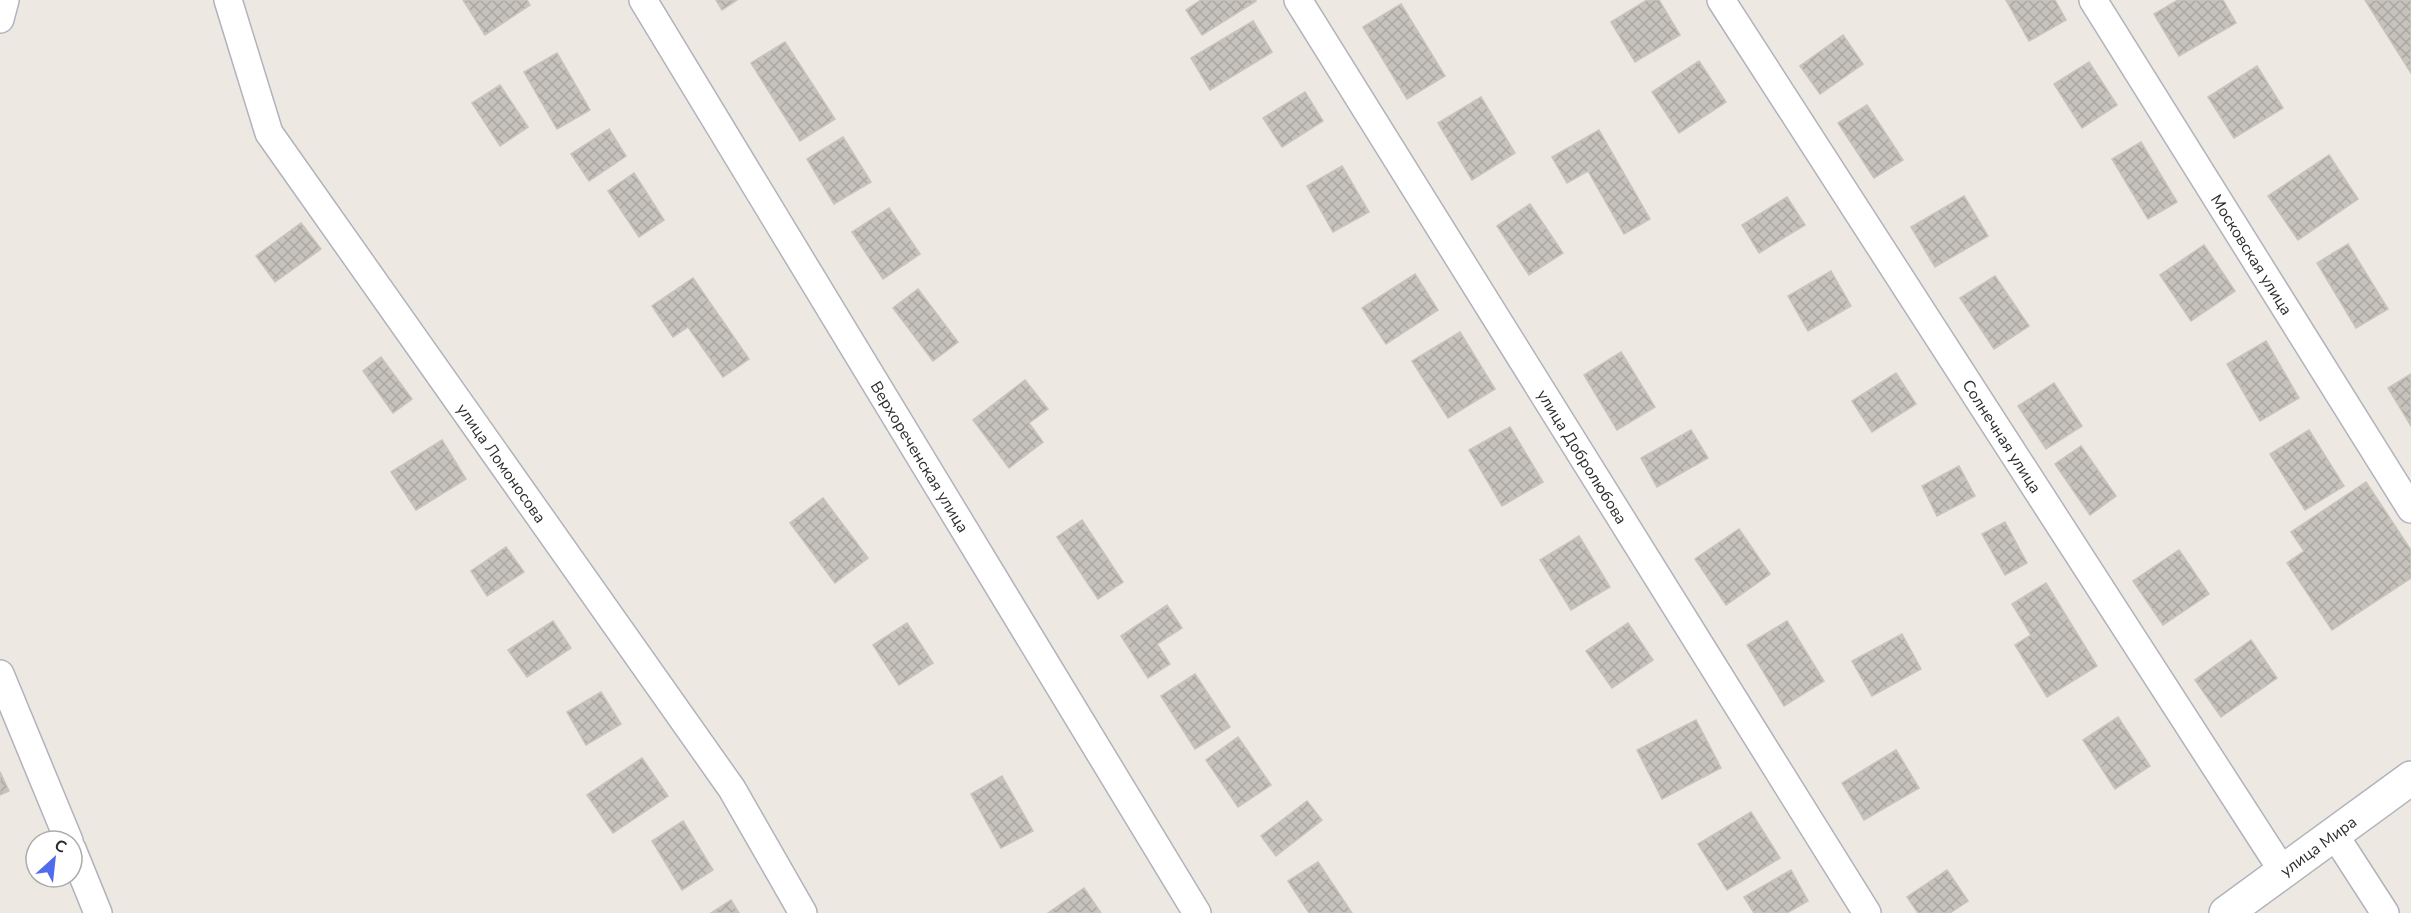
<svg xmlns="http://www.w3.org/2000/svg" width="2411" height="913" font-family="'Nunito Sans',sans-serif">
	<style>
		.building { fill: url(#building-cross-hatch); stroke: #c9c4ba; stroke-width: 1.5 }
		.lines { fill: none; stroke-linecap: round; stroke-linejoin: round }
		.street-casing { stroke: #b1b3bc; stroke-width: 30 }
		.secondary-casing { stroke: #b1b3bc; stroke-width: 36 }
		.street { stroke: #fff; stroke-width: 27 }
		.secondary { stroke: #fff; stroke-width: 33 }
		.labels { text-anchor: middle; stroke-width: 5; stroke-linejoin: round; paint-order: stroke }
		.street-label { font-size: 16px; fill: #2d2d2d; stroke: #fff }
	</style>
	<defs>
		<pattern id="building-cross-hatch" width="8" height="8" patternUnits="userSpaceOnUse" patternTransform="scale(1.5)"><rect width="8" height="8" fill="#c6c2bc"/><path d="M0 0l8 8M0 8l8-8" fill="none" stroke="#aaa7a2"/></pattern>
	</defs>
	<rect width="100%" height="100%" fill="#ede8e1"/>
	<!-- building -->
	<g class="building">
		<polygon points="463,0 527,0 530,5 485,35"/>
		<polygon points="716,0 737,0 722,10"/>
		<polygon points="1201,0 1255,0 1256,1 1202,35 1186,10"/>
		<polygon points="1647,0 1659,0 1680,35 1635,62 1611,22"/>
		<polygon points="2006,0 2055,0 2066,20 2029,41"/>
		<polygon points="2178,0 2223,0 2236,23 2179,56 2154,14"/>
		<polygon points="2365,0 2411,0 2411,73"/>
		<polygon points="1401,4 1445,76 1407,99 1363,27"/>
		<polygon points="1253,21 1272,52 1210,90 1191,58"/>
		<polygon points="1843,35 1863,64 1820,94 1800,66"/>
		<polygon points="785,42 835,119 800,141 751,63"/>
		<polygon points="557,53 590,110 557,129 524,72"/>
		<polygon points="1699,61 1726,102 1679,133 1652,92"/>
		<polygon points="2089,62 2117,105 2082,128 2054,84"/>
		<polygon points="2257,66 2283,108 2234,138 2208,97"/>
		<polygon points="500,85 528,127 500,146 472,103"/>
		<polygon points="1305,92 1323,121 1282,147 1263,118"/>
		<polygon points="1481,97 1515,153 1472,180 1438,123"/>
		<polygon points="1867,105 1903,160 1874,178 1838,123"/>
		<polygon points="609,129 626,156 589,181 571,154"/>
		<polygon points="1599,130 1650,219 1624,234 1588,171 1567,183 1552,157"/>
		<polygon points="843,137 871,182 834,204 807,159"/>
		<polygon points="2141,142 2177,202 2148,219 2112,159"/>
		<polygon points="2329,155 2358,199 2298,240 2268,196"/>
		<polygon points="1342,166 1369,212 1333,232 1307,186"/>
		<polygon points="634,173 664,220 639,237 608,191"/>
		<polygon points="1964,196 1988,236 1935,267 1911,227"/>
		<polygon points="1787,197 1805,225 1759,253 1742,225"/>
		<polygon points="1530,204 1563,253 1529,275 1497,226"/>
		<polygon points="889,208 920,254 883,279 852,232"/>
		<polygon points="301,223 321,249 275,282 256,256"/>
		<polygon points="2348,244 2388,309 2356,328 2317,263"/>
		<polygon points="2204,245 2235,291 2191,321 2160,275"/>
		<polygon points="1831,271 1851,306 1808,331 1788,296"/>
		<polygon points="1415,274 1438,310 1386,344 1362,308"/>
		<polygon points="1995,276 2029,326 1994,349 1960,298"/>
		<polygon points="693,278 749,359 723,377 688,327 673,337 652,306"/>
		<polygon points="918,289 958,342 933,361 893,308"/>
		<polygon points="1460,332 1495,389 1448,418 1412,361"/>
		<polygon points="2266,341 2299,398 2260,421 2227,364"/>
		<polygon points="1621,352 1655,407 1617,430 1584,375"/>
		<polygon points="381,357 412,399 393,413 363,371"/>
		<polygon points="1896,373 1916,404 1872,432 1852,401"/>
		<polygon points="2411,374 2411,426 2388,388"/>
		<polygon points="1025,380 1048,409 1029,423 1043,442 1009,468 973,420"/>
		<polygon points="2054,383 2082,426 2046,449 2018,406"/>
		<polygon points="1510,427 1543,482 1502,506 1469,450"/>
		<polygon points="1691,430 1708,458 1657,487 1641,458"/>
		<polygon points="2309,430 2344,486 2305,510 2270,454"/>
		<polygon points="442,440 466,479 416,510 391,472"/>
		<polygon points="2081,446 2116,496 2090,515 2055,464"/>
		<polygon points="1959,466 1975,496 1937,516 1922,486"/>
		<polygon points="2366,482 2411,550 2411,578 2332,630 2287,563 2304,551 2291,532"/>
		<polygon points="823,498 868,558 835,583 790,523"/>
		<polygon points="1082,520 1123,582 1098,599 1057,537"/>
		<polygon points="2005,522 2027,563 2005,575 1982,534"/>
		<polygon points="1739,529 1770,574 1726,605 1695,559"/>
		<polygon points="1579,536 1610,587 1571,610 1540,560"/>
		<polygon points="506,547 524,572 487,596 471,571"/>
		<polygon points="2179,550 2209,594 2163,625 2133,581"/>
		<polygon points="2046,583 2097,666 2047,697 2015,645 2031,635 2012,604"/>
		<polygon points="1167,605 1182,628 1157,644 1170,664 1148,678 1121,636"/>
		<polygon points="553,621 571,648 527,677 508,650"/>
		<polygon points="1787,621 1824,681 1784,706 1747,645"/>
		<polygon points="907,623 933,663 899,685 873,645"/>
		<polygon points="1628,623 1653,660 1612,688 1586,651"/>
		<polygon points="1902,634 1921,669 1872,696 1852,661"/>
		<polygon points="2251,640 2277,678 2221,717 2195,680"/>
		<polygon points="1195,674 1230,727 1195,749 1161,696"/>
		<polygon points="601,692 621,724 586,745 567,712"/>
		<polygon points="2118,717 2150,766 2115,789 2083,740"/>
		<polygon points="1696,720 1721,768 1662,799 1637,750"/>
		<polygon points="1238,737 1271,785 1238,807 1206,760"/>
		<polygon points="1896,750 1919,788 1864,820 1842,783"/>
		<polygon points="642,758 668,796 613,833 587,795"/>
		<polygon points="0,772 9,791 0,795"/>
		<polygon points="1002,776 1033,831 1001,848 971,794"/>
		<polygon points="1307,801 1322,820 1276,856 1261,836"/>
		<polygon points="1751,812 1780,858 1727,890 1698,844"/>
		<polygon points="683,821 713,870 682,890 652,841"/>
		<polygon points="1318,862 1352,913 1309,913 1288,881"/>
		<polygon points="1791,870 1808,901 1787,913 1754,913 1744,897"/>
		<polygon points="1947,870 1968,901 1950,913 1918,913 1907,897"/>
		<polygon points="1084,888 1101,913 1048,913"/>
		<polygon points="731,900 739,913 711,913"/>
	</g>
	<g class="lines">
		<!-- street casing -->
		<g class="street-casing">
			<g id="street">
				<path id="s1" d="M228 0 269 133 732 789 803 913"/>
				<path id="s2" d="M643 0 1197 913"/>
				<path id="s3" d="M1298 0 1867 913"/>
				<path id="s4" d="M1721 0 2284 873"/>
				<path id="s5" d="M2093 0 2411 509"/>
				<polyline points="0,19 5,0"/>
				<polyline points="0,674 69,841"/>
				<polyline points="2334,834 2385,913"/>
				<polyline points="72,849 98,913"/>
			</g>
		</g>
		<!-- secondary casing -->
		<g class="secondary-casing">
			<g id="secondary">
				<path id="s6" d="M2226 913 2411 778"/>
			</g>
		</g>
		<!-- street -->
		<use href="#street" class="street"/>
		<!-- secondary -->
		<use href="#secondary" class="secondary"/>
	</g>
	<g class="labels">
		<!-- street labels -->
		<g class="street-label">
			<text dy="6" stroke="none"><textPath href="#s5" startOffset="300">Московская улица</textPath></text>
			<text dy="6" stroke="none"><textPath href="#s4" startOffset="519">Солнечная улица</textPath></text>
			<text dy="6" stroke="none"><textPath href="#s2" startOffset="534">Верхореченская улица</textPath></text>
			<text dy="6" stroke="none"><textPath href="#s3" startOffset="538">улица Добролюбова</textPath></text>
			<text dy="6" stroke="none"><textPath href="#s1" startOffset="543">улица Ломоносова</textPath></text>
			<text dy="6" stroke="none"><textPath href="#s6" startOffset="114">улица Мира</textPath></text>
		</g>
	</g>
	<!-- north arrow -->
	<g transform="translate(54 859) rotate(27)"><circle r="28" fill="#ffffff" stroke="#ababab" stroke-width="1.5"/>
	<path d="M0-4.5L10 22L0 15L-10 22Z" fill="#506beb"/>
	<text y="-9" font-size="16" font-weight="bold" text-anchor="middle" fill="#2d2d2d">С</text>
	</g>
</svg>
